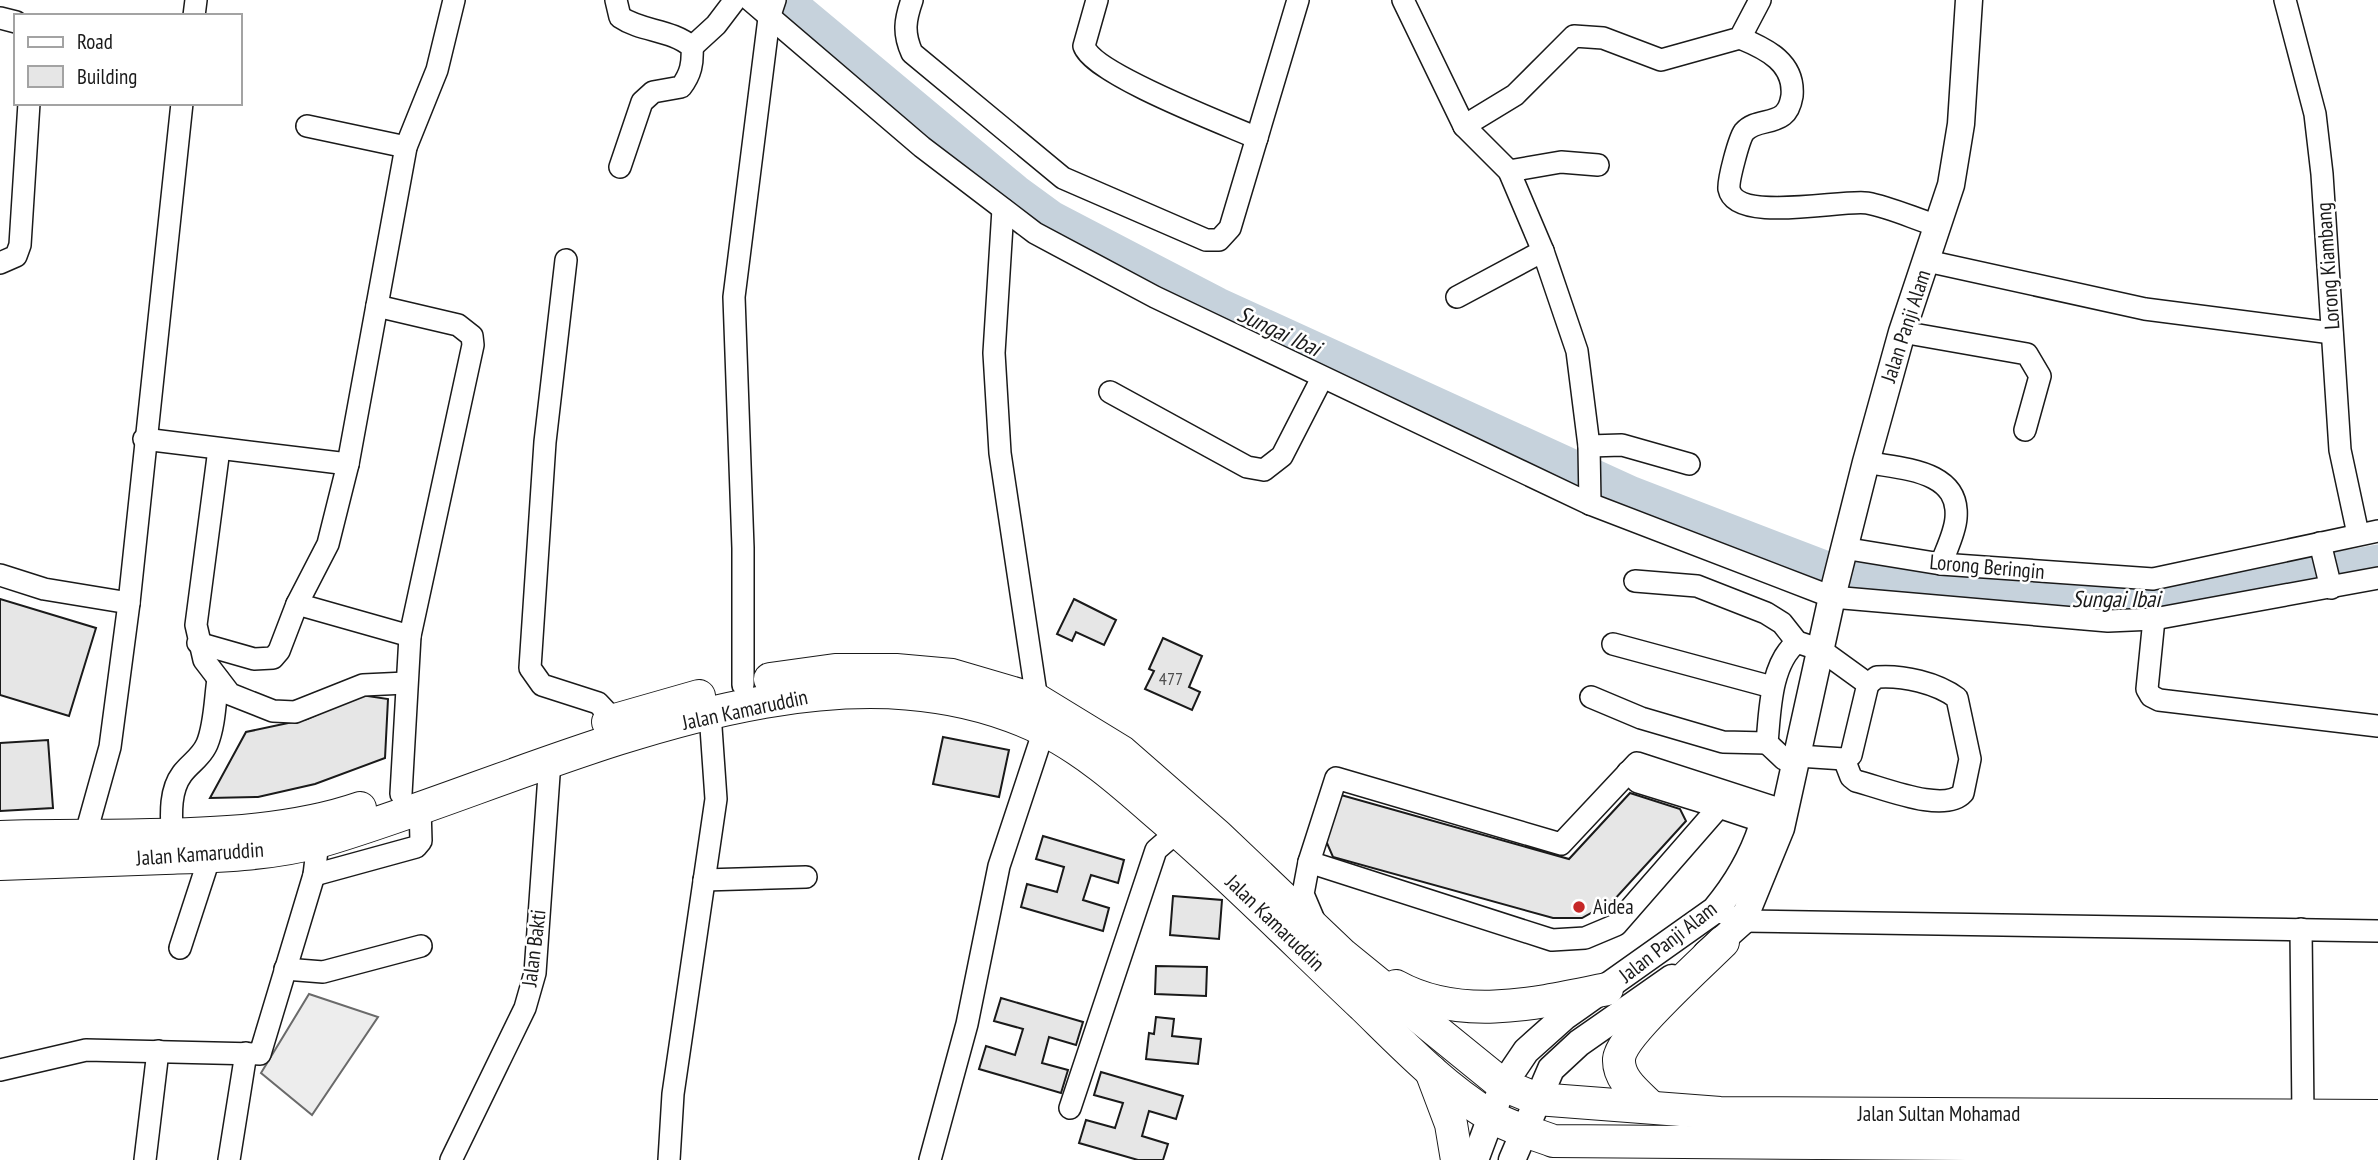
<svg xmlns="http://www.w3.org/2000/svg" width="2378" height="1160" font-family="'PT Sans Narrow',sans-serif">
	<style>
		.parking { fill: #ededed; stroke: #6a6a6a; stroke-width: 2 }
		.lines { fill: none; stroke-linecap: round; stroke-linejoin: round }
		.river { stroke: #c6d2dc; stroke-width: 33 }
		.building { fill: #e6e6e6; stroke: #1a1a1a; stroke-width: 2 }
		.minor-casing { stroke: #1a1a1a; stroke-width: 24 }
		.major-casing { stroke: #1a1a1a; stroke-width: 29 }
		.highway-casing { stroke: #1a1a1a; stroke-width: 34 }
		.minor { stroke: #fff; stroke-width: 21 }
		.major { stroke: #fff; stroke-width: 26 }
		.highway { stroke: #fff; stroke-width: 32 }
		.poi-dot { fill: #c62828; stroke: #fff; stroke-width: 2.5 }
		.labels { text-anchor: middle; stroke-width: 5; stroke-linejoin: round; paint-order: stroke }
		.number-label { font-size: 18px; fill: #4d4d4d }
		.street-label { font-size: 21px; fill: #1a1a1a; stroke: #fff }
		.poi-label { font-size: 21px; fill: #1a1a1a; stroke: #fff; text-anchor: start }
		.water-label { font-size: 23px; font-style: italic; fill: #1a1a1a; stroke: #fff }
	</style>
	<rect width="100%" height="100%" fill="#fff"/>
	<!-- parking -->
	<polygon class="parking" points="309,994 378,1017 312,1115 261,1073"/>
	<g class="lines">
		<!-- river -->
		<g class="river">
			<polyline points="787,0 1016,191 1053,218 1218,304 1632,493 1827,568"/>
			<polyline points="1852,575 2066,600 2143,603 2378,561"/>
		</g>
	</g>
	<!-- building -->
	<g class="building">
		<polygon points="0,599 96,628 69,716 0,695"/>
		<polygon points="1074,599 1116,620 1104,645 1076,632 1072,641 1057,634"/>
		<polygon points="1163,638 1202,656 1189,687 1200,692 1192,710 1145,689 1154,671 1149,669"/>
		<polygon points="361,695 388,699 385,758 315,784 258,797 210,798 246,732 307,719"/>
		<polygon points="943,737 1009,750 999,797 933,784"/>
		<polygon points="48,740 53,808 0,811 0,743"/>
		<polygon points="1630,793 1680,809 1686,821 1614,900 1582,918 1553,918 1333,857 1326,841 1341,795 1569,859"/>
		<polygon points="1043,836 1124,860 1118,883 1091,875 1083,900 1109,908 1103,931 1021,907 1027,884 1057,892 1064,867 1036,859"/>
		<polygon points="1173,896 1222,900 1219,939 1170,935"/>
		<polygon points="1156,966 1207,967 1206,996 1155,994"/>
		<polygon points="1001,998 1083,1022 1076,1045 1049,1037 1042,1063 1068,1070 1061,1093 979,1069 986,1046 1015,1055 1023,1029 994,1021"/>
		<polygon points="1156,1017 1174,1019 1172,1036 1201,1039 1198,1064 1146,1059 1149,1033 1154,1034"/>
		<polygon points="1101,1072 1183,1096 1176,1119 1149,1111 1142,1136 1168,1144 1163,1160 1138,1160 1079,1143 1086,1120 1115,1128 1123,1103 1094,1095"/>
	</g>
	<g class="lines">
		<!-- minor casing -->
		<g class="minor-casing">
			<g id="minor">
				<path d="M616 0 620 17C642 32 671 29 692 47 693 63 691 74 681 87L653 92 642 102 620 167"/>
				<polyline points="750,0 922,147 1035,233 1155,297 1590,504 1832,597 2108,621 2154,619 2378,578"/>
				<path d="M912 0C905 20 903 33 912 53L1063 178 1206 240H1219L1230 228 1298 0"/>
				<path d="M1097 0 1084 46C1093 74 1225 124 1257 138"/>
				<polyline points="1403,0 1464,126 1509,171 1543,251 1577,351 1589,446 1590,504"/>
				<polyline points="2285,0 2315,114 2322,174 2340,450 2358,534"/>
				<polyline points="194,16 196,0"/>
				<polyline points="0,18 16,22"/>
				<path d="M1740 38C1767 49 1795 63 1792 96 1791 102 1788 111 1783 115 1772 124 1754 120 1744 132 1739 139 1728 180 1729 189 1736 224 1842 199 1867 203 1890 207 1915 219 1938 226"/>
				<polyline points="692,47 716,25 735,0"/>
				<polyline points="307,126 406,147"/>
				<polyline points="1464,126 1515,95 1574,36 1603,38 1661,60 1740,38 1760,0"/>
				<polyline points="1509,171 1561,162 1598,165"/>
				<polyline points="1003,209 994,353 1000,453 1037,700"/>
				<polyline points="566,260 545,442 530,668 542,685 598,703 614,720"/>
				<polyline points="1927,261 2145,309 2332,333"/>
				<polyline points="0,263 16,256 20,245 29,103"/>
				<polyline points="1457,297 1543,251"/>
				<polyline points="377,306 458,325 472,336 473,345 410,636"/>
				<polyline points="1902,332 2027,354 2040,376 2025,430"/>
				<polyline points="1110,392 1247,467 1264,470 1282,456 1322,378"/>
				<polyline points="144,439 348,464"/>
				<polyline points="1589,446 1622,445 1689,464"/>
				<polyline points="219,449 196,625 204,660 230,694 273,711 295,712 363,685 406,683"/>
				<path d="M1866 462C1900 469 1960 469 1956 518 1955 533 1946 550 1941 564"/>
				<polyline points="2320,543 2331,588"/>
				<polyline points="1843,548 1941,564 2153,579 2378,531"/>
				<polyline points="0,575 44,589 129,603"/>
				<polyline points="1635,581 1697,586 1766,613 1782,623 1797,642 1821,650 1868,684 1851,755 1844,759 1798,756"/>
				<polyline points="297,604 410,636 401,794"/>
				<polyline points="2154,619 2147,689 2151,696 2159,700 2378,726"/>
				<polyline points="198,643 254,659 273,658 279,651 297,604 328,544 348,464 406,147 437,70 454,0"/>
				<polyline points="1613,644 1772,687"/>
				<polyline points="743,685 743,548 734,297 769,18 775,0"/>
				<polyline points="1591,697 1641,718 1723,742 1767,743"/>
				<path d="M1784 759 1767 743C1770 712 1770 664 1797 642"/>
				<path d="M1844 759 1851 777 1856 781C1881 787 1944 814 1963 793L1970 759 1957 698C1937 683 1903 675 1877 677L1868 684"/>
				<polyline points="1628,772 1638,782 1719,807"/>
				<polyline points="1779,827 1719,807 1616,925 1585,938 1552,940 1309,862 1336,778 1561,844 1637,763 1785,811"/>
				<path d="M172 832C171 813 170 790 182 774 190 763 201 758 207 744 215 725 215 699 218 679"/>
				<polyline points="86,833 110,747 129,603 182,103"/>
				<polyline points="1309,862 1303,894 1314,920"/>
				<polyline points="314,875 416,847 421,841 420,807"/>
				<polyline points="704,880 806,877"/>
				<polyline points="1715,910 1743,921 2378,931"/>
				<polyline points="2301,929 2303,1116"/>
				<polyline points="180,948 210,856"/>
				<polyline points="285,969 323,972 421,946"/>
				<polyline points="0,1070 86,1050 260,1054 314,875 318,842"/>
				<polyline points="1070,1108 1156,850 1178,831"/>
				<polyline points="145,1160 158,1051"/>
				<polyline points="229,1160 246,1053"/>
				<polyline points="451,1160 525,1008 535,973 550,761"/>
				<polyline points="669,1160 673,1094 716,799 710,713"/>
				<polyline points="930,1160 967,1024 999,866 1044,730"/>
			</g>
		</g>
		<!-- major casing -->
		<g class="major-casing">
			<g id="major">
				<polyline points="1706,954 1743,921 1781,828 1832,597 1866,462 1902,332 1951,185 1961,124 1969,0"/>
				<path d="M1475 1160 1503 1085 1526 1051 1564 1017 1715 910C1736 885 1752 858 1762 827"/>
				<polyline points="1512,1160 1551,1069 1579,1043 1672,978"/>
			</g>
		</g>
		<!-- highway casing -->
		<g class="highway-casing">
			<g id="highway">
				<polyline points="770,679 835,670 896,670 952,675 1037,700 1122,752 1218,836 1343,955 1503,1085 1537,1099 1720,1113 2378,1116"/>
				<polyline points="608,722 699,696"/>
				<path d="M0 837C111 833 256 844 360 808"/>
				<path d="M0 864C55 862 110 860 165 858 217 856 271 855 321 841 538 778 819 621 1042 729 1083 749 1120 781 1154 811 1227 873 1294 941 1364 1007 1403 1045 1442 1086 1489 1115 1507 1127 1533 1133 1553 1141L2378 1147"/>
				<path d="M1396 986C1461 1022 1539 1003 1607 989"/>
				<polyline points="1431,1071 1451,1124 1457,1160"/>
				<path d="M1651 1107C1638 1094 1618 1080 1619 1059 1621 1035 1703 962 1723 942"/>
			</g>
		</g>
		<!-- minor -->
		<use href="#minor" class="minor"/>
		<!-- major -->
		<use href="#major" class="major"/>
		<!-- highway -->
		<use href="#highway" class="highway"/>
	</g>
	<!-- markers -->
	<circle class="poi-dot" cx="1579" cy="907" r="7"/>
	<g class="labels">
		<!-- number labels -->
		<g class="number-label">
			<text x="1171" y="685">477</text>
		</g>
		<!-- street labels -->
		<g class="street-label">
			<text transform="translate(2328 266) rotate(-94)" y="7">Lorong Kiambang</text>
			<text transform="translate(1906 326) rotate(-72)" y="7">Jalan Panji Alam</text>
			<text transform="translate(1987 567) rotate(5)" y="7">Lorong Beringin</text>
			<text transform="translate(745 710) rotate(-12)" y="7">Jalan Kamaruddin</text>
			<text transform="translate(200 854) rotate(-4)" y="7">Jalan Kamaruddin</text>
			<text transform="translate(1275 923) rotate(44)" y="7">Jalan Kamaruddin</text>
			<text transform="translate(1668 942) rotate(-38)" y="7">Jalan Panji Alam</text>
			<text transform="translate(534 948) rotate(-83)" y="7">Jalan Bakti</text>
			<text x="1939" y="1121">Jalan Sultan Mohamad</text>
		</g>
		<!-- poi labels -->
		<g class="poi-label">
			<text x="1593" y="914">Aidea</text>
		</g>
		<!-- water labels -->
		<g class="water-label">
			<text transform="translate(1279 331) rotate(25)" y="8">Sungai Ibai</text>
			<text x="2116" y="607">Sungai Ibai</text>
		</g>
	</g>
	<!-- legend -->
	<rect x="14" y="14" width="228" height="91" fill="#ffffff" stroke="#a3a3a3" stroke-width="2"/>
	<rect x="28" y="37" width="35" height="10" fill="#ffffff" stroke="#a3a3a3" stroke-width="2"/>
	<text x="77" y="49" font-size="21" fill="#1a1a1a">Road</text>
	<rect x="28" y="66" width="35" height="21" fill="#e6e6e6" stroke="#a3a3a3" stroke-width="2"/>
	<text x="77" y="84" font-size="21" fill="#1a1a1a">Building</text>
</svg>
